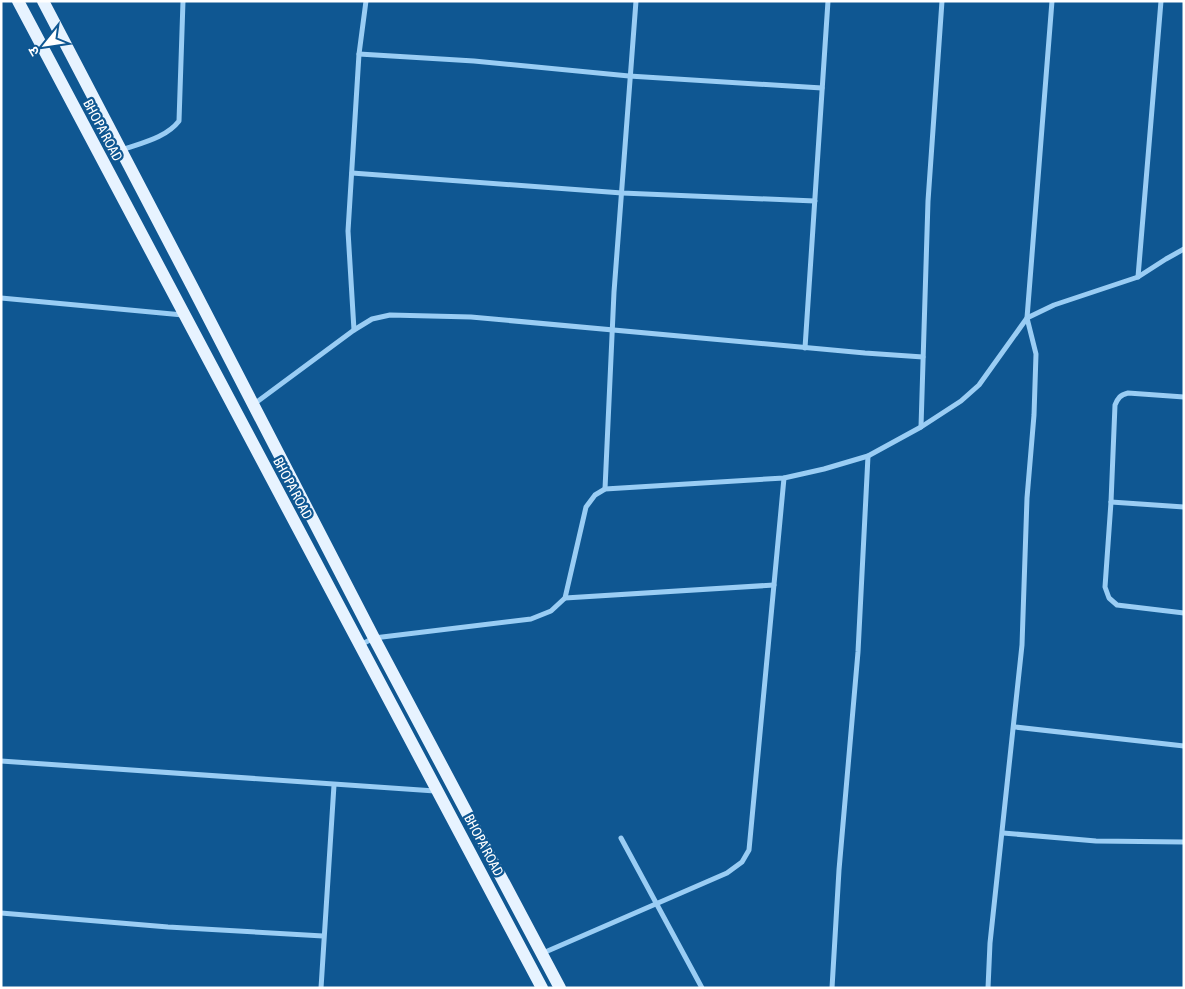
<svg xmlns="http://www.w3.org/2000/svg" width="1185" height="989" font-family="'Asap Condensed','Noto Sans Devanagari',sans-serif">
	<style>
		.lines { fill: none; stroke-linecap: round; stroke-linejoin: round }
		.street { stroke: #9acdf4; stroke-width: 5 }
		.primary { stroke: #e7f3ff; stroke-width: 12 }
		.labels { text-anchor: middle; stroke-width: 4.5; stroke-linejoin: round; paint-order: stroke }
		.street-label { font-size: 14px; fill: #fff; stroke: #0f5792 }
	</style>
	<rect width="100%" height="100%" fill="#0f5792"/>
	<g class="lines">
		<!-- street -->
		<g class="street">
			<polyline points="359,54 474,61 629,76 822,88"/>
			<path d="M122 150C141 143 166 138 179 121L183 1"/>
			<polyline points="352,173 622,193 815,201"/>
			<polyline points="1138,277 1161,1"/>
			<polyline points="1,298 183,315"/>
			<polyline points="354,330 348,231 359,54 366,1"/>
			<polyline points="805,348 828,1"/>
			<path d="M1184 397 1128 393C1120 395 1118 398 1115 405L1111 502 1105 587 1109 598 1117 605 1184 613"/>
			<polyline points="254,404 354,330 372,319 390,315 471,317 865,353 923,357"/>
			<polyline points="921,427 928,201 942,1"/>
			<polyline points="605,489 614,292 636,1"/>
			<polyline points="1111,502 1184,507"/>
			<polyline points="565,598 774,585"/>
			<polyline points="360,645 374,638 531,619 551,611 565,598 586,507 595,495 605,489 784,478 824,469 868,456 921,427 961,401 979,385 1027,318 1054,305 1138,277 1166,259 1184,249"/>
			<polyline points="1015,727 1184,746"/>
			<polyline points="1,761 435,791"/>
			<polyline points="1003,833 1096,841 1184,842"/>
			<polyline points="621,838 702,988"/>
			<polyline points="1,913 168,927 323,936"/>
			<polyline points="543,953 727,873 742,862 749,850 784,478"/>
			<polyline points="321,988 334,785"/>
			<polyline points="832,988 839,870 858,652 868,456"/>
			<polyline points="988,988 990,943 1022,645 1027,498 1034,415 1036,354 1027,318 1052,1"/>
		</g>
		<!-- primary -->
		<g class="primary">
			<polyline points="18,1 542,988"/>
			<polyline points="43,1 193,288 374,638 560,988"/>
		</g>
	</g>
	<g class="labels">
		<!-- street labels -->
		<g class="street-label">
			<text transform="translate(103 130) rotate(62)" y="5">BHOPA ROAD</text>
			<text transform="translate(293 488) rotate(62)" y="5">BHOPA ROAD</text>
			<text transform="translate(484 845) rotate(62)" y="5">BHOPA ROAD</text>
		</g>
	</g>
	<!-- border -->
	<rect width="1185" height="989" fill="none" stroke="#ffffff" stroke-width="5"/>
	<!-- north arrow -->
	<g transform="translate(45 45) rotate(240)" stroke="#0f5792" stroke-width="4" paint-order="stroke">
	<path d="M0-4L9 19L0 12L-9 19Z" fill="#ffffff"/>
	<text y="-8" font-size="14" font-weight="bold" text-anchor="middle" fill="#ffffff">उ</text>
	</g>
</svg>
